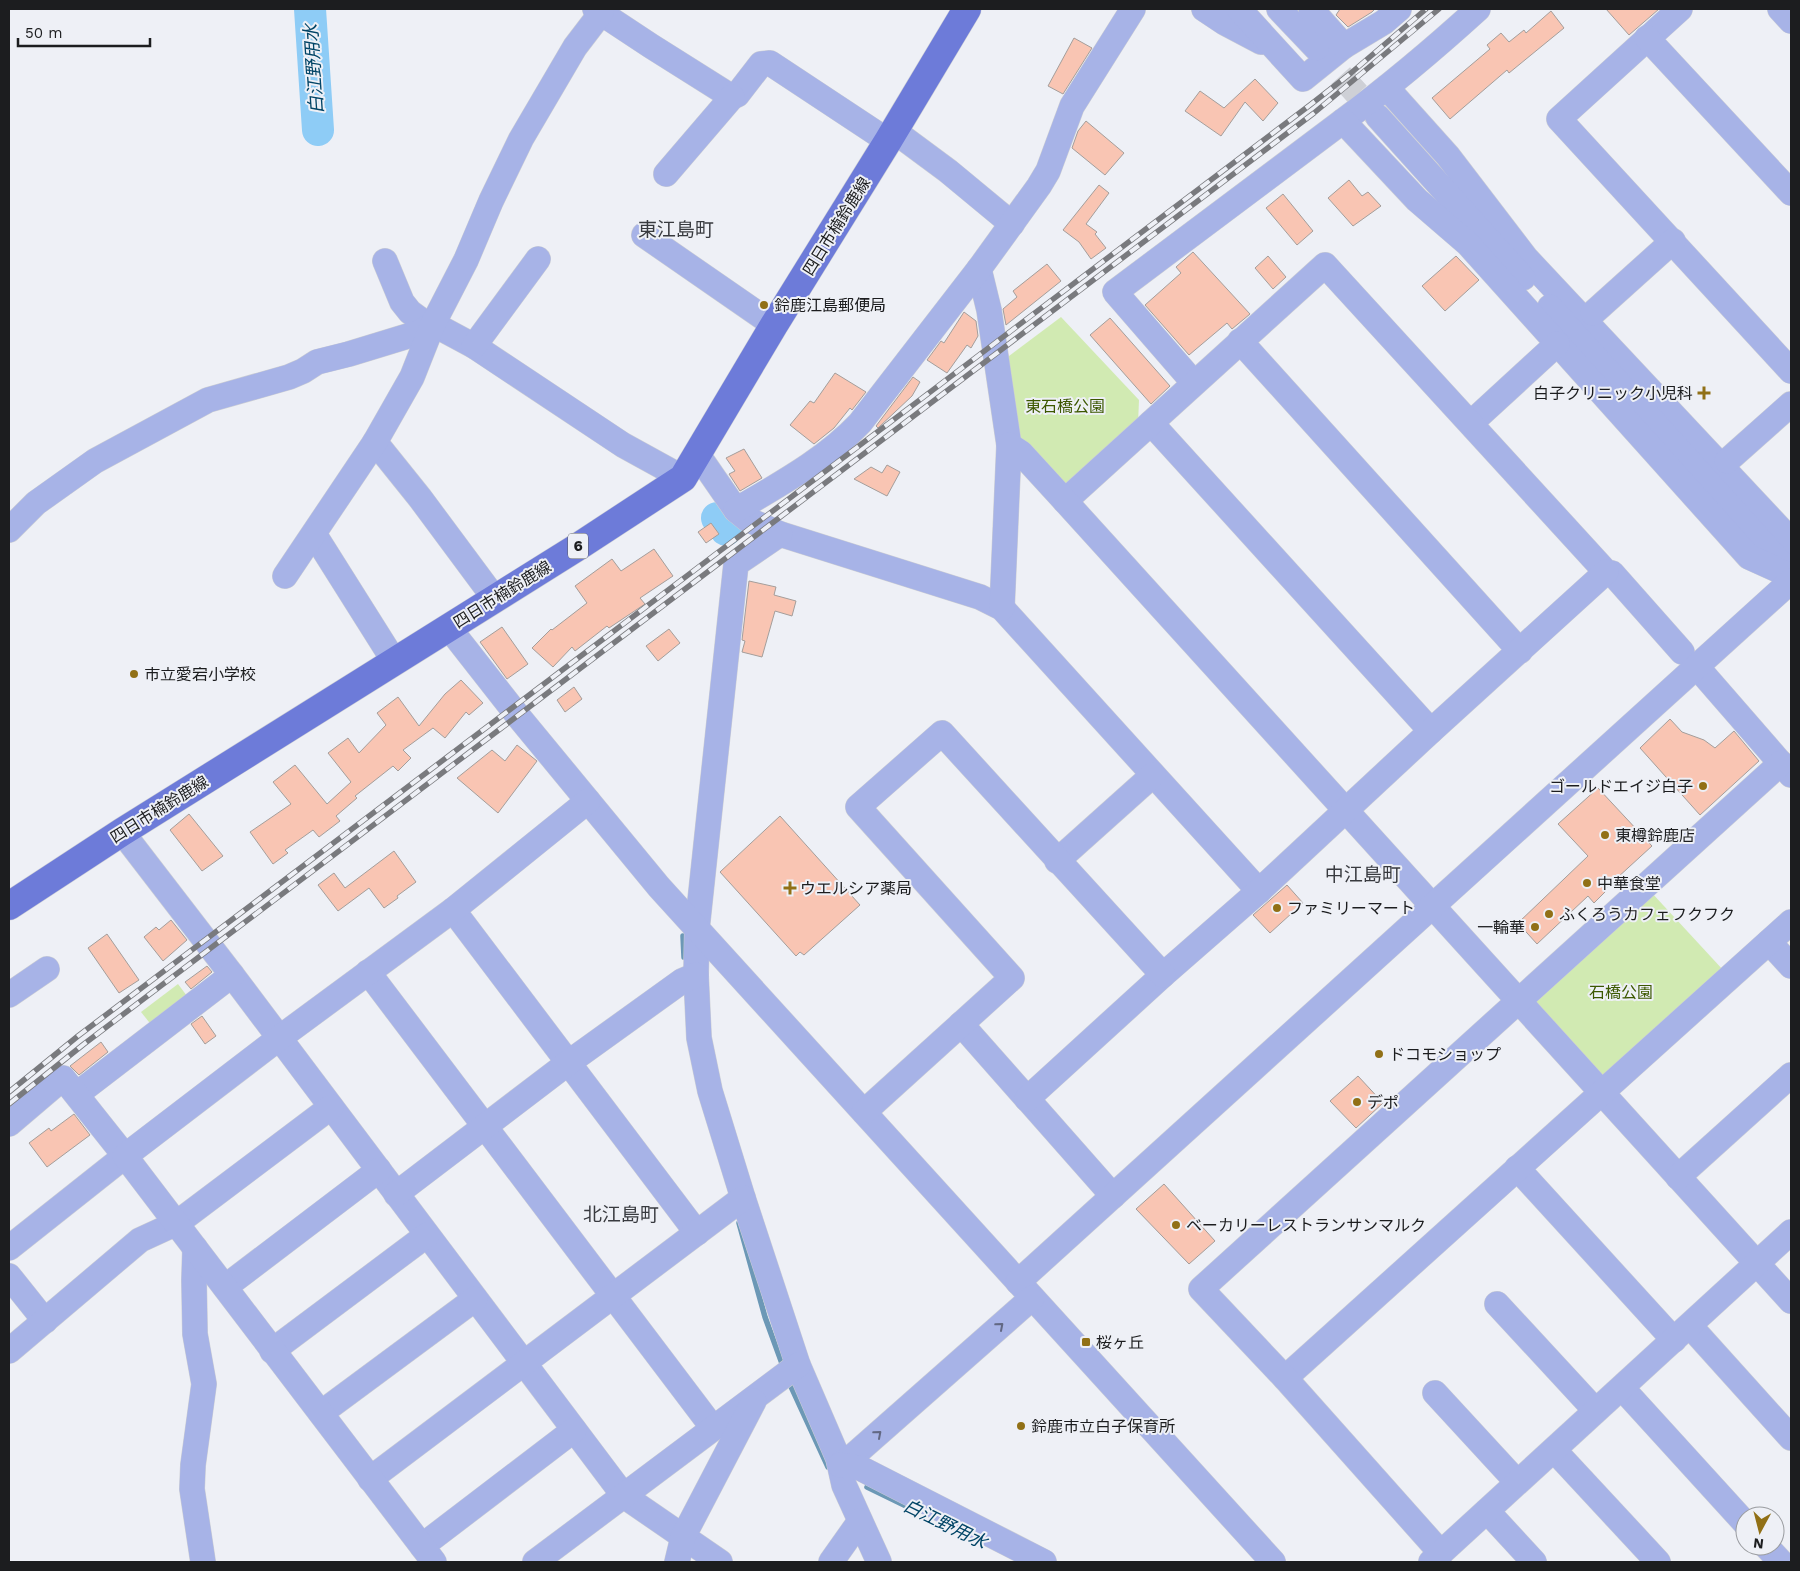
<svg xmlns="http://www.w3.org/2000/svg" width="1800" height="1571" font-family="'Work Sans','Noto Sans JP',sans-serif">
	<style>
		.green { fill: #d1eab2 }
		.lines { fill: none; stroke-linecap: round; stroke-linejoin: round }
		.stream { stroke: #6c98b6; stroke-width: 5.5 }
		.river { stroke: #8eccf6; stroke-width: 32 }
		.building { fill: #f9c5b3; stroke: #a49e9b }
		.minor-tunnel { stroke: #ced0d6; stroke-width: 25; stroke-dasharray: 25 12; stroke-linecap: butt }
		.minor-casing { stroke: #ccced4; stroke-width: 26 }
		.major-casing { stroke: #ccced4; stroke-width: 29 }
		.minor { stroke: #a7b3e7; stroke-width: 25 }
		.major { stroke: #6d7bd9; stroke-width: 28 }
		.rail-casing { stroke: #797a7e; stroke-width: 5.5 }
		.rail { stroke: #eef0f6; stroke-width: 4; stroke-dasharray: 11; stroke-linecap: butt }
		.oneway { stroke: #626883 }
		.poi-dot { fill: #917016; stroke: #eef0f6; stroke-width: 2 }
		.labels { text-anchor: middle; stroke-width: 4; stroke-linejoin: round; paint-order: stroke }
		.shield { fill: #eef0f6; stroke: #5b5c60; stroke-width: 1 }
		.shield-label { font-size: 15px; font-weight: bold; fill: #1c1d1f }
		.street-label { font-size: 16px; fill: #1c1d1f; stroke: #eef0f6 }
		.poi-label { font-size: 16px; fill: #1c1d1f; stroke: #eef0f6; text-anchor: start }
		.park-label { font-size: 16px; fill: #3c5800; stroke: #eef0f6 }
		.water-label { font-size: 18px; font-style: italic; fill: #046; stroke: #eef0f6 }
		.quarter-label { font-size: 19px; fill: #383a3f; stroke: #eef0f6 }
	</style>
	<rect width="100%" height="100%" fill="#eef0f6"/>
	<!-- green -->
	<g class="green">
		<polygon points="1061,317 1139,400 1138,424 1069,487 1011,432 1001,362"/>
		<polygon points="1651,892 1724,971 1606,1077 1595,1074 1532,1006"/>
		<polygon points="178,984 190,1000 153,1027 141,1012"/>
	</g>
	<g class="lines">
		<!-- stream -->
		<g class="stream">
			<polyline points="683,936 684,957"/>
			<polyline points="739,1223 765,1317 784,1369"/>
			<polyline points="788,1380 828,1467"/>
			<polyline points="867,1487 906,1506"/>
		</g>
		<!-- river -->
		<g class="river">
			<polyline points="310,9 318,130"/>
			<polyline points="717,518 725,523 726,530"/>
		</g>
	</g>
	<!-- building -->
	<g class="building">
		<polygon points="1340,9 1375,9 1372,12 1348,27 1336,15"/>
		<polygon points="1606,9 1659,9 1629,35"/>
		<polygon points="1551,11 1564,28 1509,73 1507,70 1450,119 1432,98 1490,49 1487,45 1501,33 1509,42 1524,30 1526,33"/>
		<polygon points="1074,38 1092,48 1063,94 1048,86"/>
		<polygon points="1255,79 1278,103 1263,121 1245,102 1221,136 1185,111 1200,91 1224,108"/>
		<polygon points="1086,121 1124,153 1105,175 1072,148 1078,131"/>
		<polygon points="1349,180 1362,196 1368,192 1381,206 1353,226 1328,198"/>
		<polygon points="1099,185 1109,193 1086,224 1097,232 1095,234 1106,248 1091,259 1079,242 1063,230"/>
		<polygon points="1283,194 1313,231 1297,245 1266,208"/>
		<polygon points="1193,252 1250,314 1232,329 1227,323 1189,355 1145,305 1181,273 1176,267"/>
		<polygon points="1268,256 1286,277 1273,289 1255,268"/>
		<polygon points="1456,256 1479,280 1445,311 1422,286"/>
		<polygon points="1047,264 1061,281 1006,325 1003,309 1017,297 1013,291"/>
		<polygon points="964,312 976,321 978,336 971,348 967,345 947,373 927,360 941,341 944,343"/>
		<polygon points="1110,318 1170,386 1151,404 1090,335"/>
		<polygon points="835,373 866,392 852,410 850,408 834,428 814,444 790,425 810,401 814,403"/>
		<polygon points="913,377 920,382 912,396 878,428 876,426"/>
		<polygon points="744,449 762,478 740,491 729,474 735,471 726,458"/>
		<polygon points="887,465 900,472 887,496 854,479 871,467 882,473"/>
		<polygon points="711,523 719,534 706,543 698,532"/>
		<polygon points="654,549 673,576 640,598 645,604 609,628 607,626 575,651 572,647 553,667 532,648 551,629 552,630 587,603 575,586 612,559 621,571"/>
		<polygon points="749,581 776,587 774,595 796,601 792,616 775,611 762,657 742,652 745,641 742,640"/>
		<polygon points="502,627 528,664 507,679 480,642"/>
		<polygon points="669,629 680,643 658,661 646,646"/>
		<polygon points="461,680 483,703 469,715 466,712 445,738 433,728 403,750 411,758 398,771 393,766 355,796 357,798 336,816 340,821 319,837 313,830 285,850 288,853 273,864 250,832 291,804 273,782 295,765 327,804 351,782 328,753 348,738 359,753 386,725 377,713 398,697 419,726 445,694"/>
		<polygon points="574,687 582,699 565,712 557,700"/>
		<polygon points="1670,719 1682,732 1704,740 1715,748 1734,731 1759,761 1700,815 1640,748"/>
		<polygon points="517,745 537,761 498,813 457,778 492,750 505,761"/>
		<polygon points="1598,788 1652,846 1605,889 1606,891 1594,903 1588,896 1537,944 1518,923 1588,856 1558,824"/>
		<polygon points="189,814 223,856 202,871 170,830"/>
		<polygon points="780,816 860,905 804,955 800,952 796,956 720,872"/>
		<polygon points="394,851 416,882 397,896 398,898 384,908 369,888 338,911 318,885 334,873 345,888"/>
		<polygon points="1287,885 1303,903 1270,933 1253,915"/>
		<polygon points="171,920 187,940 163,961 144,937 156,927 159,930"/>
		<polygon points="107,934 139,980 119,993 88,948"/>
		<polygon points="207,966 212,972 191,989 185,982"/>
		<polygon points="202,1016 216,1036 205,1044 191,1024"/>
		<polygon points="101,1042 108,1052 79,1075 70,1066"/>
		<polygon points="1358,1076 1383,1103 1356,1128 1330,1101"/>
		<polygon points="74,1114 90,1135 47,1167 29,1143 49,1128 51,1131"/>
		<polygon points="1164,1184 1215,1241 1189,1264 1136,1209"/>
	</g>
	<g class="lines">
		<!-- minor-tunnel -->
		<polyline class="minor-tunnel" points="1316,48 1378,117"/>
		<!-- minor casing -->
		<g class="minor-casing">
			<g id="minor">
				<polyline points="595,9 651,46 732,97 737,95 761,64 770,63 888,141"/>
				<polyline points="1204,9 1225,23 1261,42"/>
				<polyline points="1239,9 1303,79 1344,46"/>
				<polyline points="1279,9 1316,48"/>
				<polyline points="1311,9 1344,46 1384,22 1399,9"/>
				<polyline points="1680,9 1559,119 1791,371"/>
				<polyline points="1780,9 1791,21"/>
				<polyline points="1647,38 1791,193"/>
				<polyline points="1387,88 1448,156 1526,258 1783,532 1791,566"/>
				<polyline points="1378,117 1523,278"/>
				<path d="M1343 121C1390 86 1434 49 1478 9"/>
				<polyline points="894,131 948,171 1012,224"/>
				<polyline points="666,174 732,97"/>
				<polyline points="644,235 774,325"/>
				<polyline points="385,261 402,302 410,312 421,320 433,324 474,346 623,445 683,478"/>
				<polyline points="979,269 989,310 1009,445"/>
				<polyline points="1550,307 1788,571"/>
				<polyline points="1593,313 1673,241"/>
				<polyline points="1240,341 1520,651"/>
				<polyline points="474,346 538,259"/>
				<polyline points="1194,383 1115,292 1343,121 1417,200 1468,244 1749,557 1791,576"/>
				<polyline points="1151,423 1431,731"/>
				<polyline points="1471,423 1557,344"/>
				<polyline points="375,442 420,498 495,599"/>
				<polyline points="698,455 736,510 747,519 780,534 980,597 1002,608 1259,891"/>
				<polyline points="1727,461 1791,404"/>
				<polyline points="1065,501 1325,265 1606,572 1612,573 1682,652"/>
				<path d="M736 510C780 484 825 460 860 423L979 269 1039 186 1048 171 1072 106 1133 9"/>
				<polyline points="9,530 36,503 95,461 208,400 289,377 303,371 317,362 349,354 421,332 433,324"/>
				<polyline points="314,534 394,661"/>
				<polyline points="780,534 736,564 697,929 696,975 699,1038 710,1091 743,1198 798,1365 838,1458 844,1485 879,1562"/>
				<polyline points="285,576 375,442 412,377 433,324 466,260 491,201 521,139 575,47 601,13"/>
				<polyline points="1002,608 1009,445 1021,453 1065,501 1791,1301"/>
				<polyline points="449,628 518,716 659,887 1273,1562"/>
				<polyline points="1697,667 1791,775"/>
				<polyline points="122,832 232,975 624,1496 720,1562"/>
				<polyline points="1057,861 1153,775"/>
				<polyline points="453,910 697,1233"/>
				<polyline points="1769,942 1791,966"/>
				<polyline points="368,972 713,1428"/>
				<polyline points="9,995 47,969"/>
				<polyline points="961,1024 1113,1196"/>
				<polyline points="77,1094 232,975"/>
				<polyline points="1027,1099 1163,975 1259,891 1431,731 1606,572"/>
				<polyline points="864,1112 1012,978 858,807 942,733 1163,975"/>
				<polyline points="9,1124 63,1078 125,1156 9,1248"/>
				<polyline points="1517,1168 1674,1340"/>
				<polyline points="1678,1177 1791,1075"/>
				<polyline points="396,1194 568,1063 682,981 696,975"/>
				<polyline points="195,1248 194,1280 195,1334 204,1384 193,1465 192,1489 203,1562"/>
				<polyline points="9,1276 45,1321"/>
				<polyline points="1018,1282 1791,581"/>
				<polyline points="225,1287 379,1170"/>
				<polyline points="1497,1304 1595,1410"/>
				<polyline points="1690,1326 1791,1438"/>
				<polyline points="9,1351 140,1240 177,1223 331,1107"/>
				<polyline points="272,1351 427,1235"/>
				<polyline points="1285,1378 1791,922"/>
				<polyline points="1622,1388 1745,1523"/>
				<polyline points="1435,1393 1517,1482"/>
				<polyline points="321,1413 475,1299"/>
				<polyline points="1554,1450 1658,1562"/>
				<polyline points="840,1465 854,1455 1032,1298"/>
				<polyline points="840,1465 860,1468 1044,1562"/>
				<polyline points="370,1479 743,1198"/>
				<polyline points="1487,1511 1534,1562"/>
				<polyline points="422,1546 574,1430"/>
				<polyline points="1766,1546 1781,1562"/>
				<polyline points="1441,1553 1285,1378 1201,1289 1781,763"/>
				<polyline points="434,1562 125,1156 278,1039 453,910 588,801"/>
				<polyline points="535,1562 798,1365"/>
				<polyline points="677,1562 683,1537 754,1401"/>
				<polyline points="831,1562 860,1521"/>
				<polyline points="1431,1562 1791,1232"/>
			</g>
		</g>
		<!-- major casing -->
		<g class="major-casing">
			<polyline id="major" points="9,906 122,832 576,548 683,478 774,325 888,141 967,9"/>
		</g>
		<!-- minor -->
		<use href="#minor" class="minor"/>
		<!-- major -->
		<use href="#major" class="major"/>
		<!-- rail casing -->
		<g class="rail-casing">
			<g id="rail">
				<polyline points="9,1092 78,1036 1310,105 1351,73 1426,9"/>
				<polyline points="9,1104 84,1044 1314,113 1439,9"/>
			</g>
		</g>
		<!-- rail -->
		<use href="#rail" class="rail"/>
	</g>
	<!-- one-way arrows -->
	<defs><path id="oneway-chevron" d="M-2-3.5L2.5 0L-2 3.5" fill="none" stroke-width="1.6" stroke-linecap="round" stroke-linejoin="round" transform="scale(1.25)"/></defs>
	<g class="oneway">
		<use href="#oneway-chevron" transform="translate(1000 1326) rotate(-41)"/>
		<use href="#oneway-chevron" transform="translate(878 1434) rotate(-41)"/>
	</g>
	<!-- markers -->
	<g class="poi-dot">
		<circle cx="764" cy="305" r="5"/>
		<path d="M1701.5 385.5h5v5h5v5h-5v5h-5v-5h-5v-5h5z"/>
		<circle cx="134" cy="674" r="5"/>
		<circle cx="1703" cy="786" r="5"/>
		<circle cx="1605" cy="835" r="5"/>
		<circle cx="1587" cy="883" r="5"/>
		<path d="M787.5 880.5h5v5h5v5h-5v5h-5v-5h-5v-5h5z"/>
		<circle cx="1277" cy="908" r="5"/>
		<circle cx="1549" cy="914" r="5"/>
		<circle cx="1535" cy="927" r="5"/>
		<circle cx="1379" cy="1054" r="5"/>
		<circle cx="1357" cy="1102" r="5"/>
		<circle cx="1176" cy="1225" r="5"/>
		<rect x="1081" y="1337" width="10" height="10" rx="2.5"/>
		<circle cx="1021" cy="1426" r="5"/>
	</g>
	<g class="labels">
		<!-- shield labels -->
		<rect class="shield" x="568" y="533.5" width="20" height="25" rx="4"/>
		<g class="shield-label">
			<text x="578" y="551">6</text>
		</g>
		<!-- street labels -->
		<g class="street-label">
			<text transform="translate(836 226) rotate(-58)" y="6">四日市楠鈴鹿線</text>
			<text transform="translate(502 594) rotate(-32)" y="6">四日市楠鈴鹿線</text>
			<text transform="translate(159 809) rotate(-32)" y="6">四日市楠鈴鹿線</text>
		</g>
		<!-- poi labels -->
		<g class="poi-label">
			<text x="774" y="311">鈴鹿江島郵便局</text>
			<text x="1693" y="399" text-anchor="end">白子クリニック小児科</text>
			<text x="144" y="680">市立愛宕小学校</text>
			<text x="1693" y="792" text-anchor="end">ゴールドエイジ白子</text>
			<text x="1615" y="841">東樽鈴鹿店</text>
			<text x="1597" y="889">中華食堂</text>
			<text x="800" y="894">ウエルシア薬局</text>
			<text x="1287" y="914">ファミリーマート</text>
			<text x="1559" y="920">ふくろうカフェフクフク</text>
			<text x="1525" y="933" text-anchor="end">一輪華</text>
			<text x="1389" y="1060">ドコモショップ</text>
			<text x="1367" y="1108">デポ</text>
			<text x="1186" y="1231">ベーカリーレストランサンマルク</text>
			<text x="1096" y="1348">桜ヶ丘</text>
			<text x="1031" y="1432">鈴鹿市立白子保育所</text>
		</g>
		<!-- park labels -->
		<g class="park-label">
			<text x="1065" y="412">東石橋公園</text>
			<text x="1621" y="998">石橋公園</text>
		</g>
		<!-- water labels -->
		<g class="water-label">
			<text transform="translate(314 69) rotate(-94)" y="6">白江野用水</text>
			<text transform="translate(945 1524) rotate(26)" y="6">白江野用水</text>
		</g>
		<!-- quarter labels -->
		<g class="quarter-label">
			<text x="676" y="236">東江島町</text>
			<text x="1363" y="881">中江島町</text>
			<text x="621" y="1221">北江島町</text>
		</g>
	</g>
	<!-- border -->
	<rect width="1800" height="1571" fill="none" stroke="#1c1d1f" stroke-width="20"/>
	<!-- north arrow -->
	<g transform="translate(1760 1531) rotate(187)"><circle r="24" fill="#eef0f6" stroke="#9a9ca0"/>
	<path d="M0-4L9 19L0 12L-9 19Z" fill="#917016"/>
	<text y="-8" font-size="14" font-weight="bold" text-anchor="middle" fill="#1c1d1f">N</text>
	</g>
	<!-- scale -->
	<path d="M18 38v8h132v-8" fill="none" stroke="#1c1d1f" stroke-width="2.5"/>
	<text x="25" y="38" font-size="15" fill="#1c1d1f" stroke="#eef0f6" stroke-width="4" paint-order="stroke">50 m</text>
</svg>
